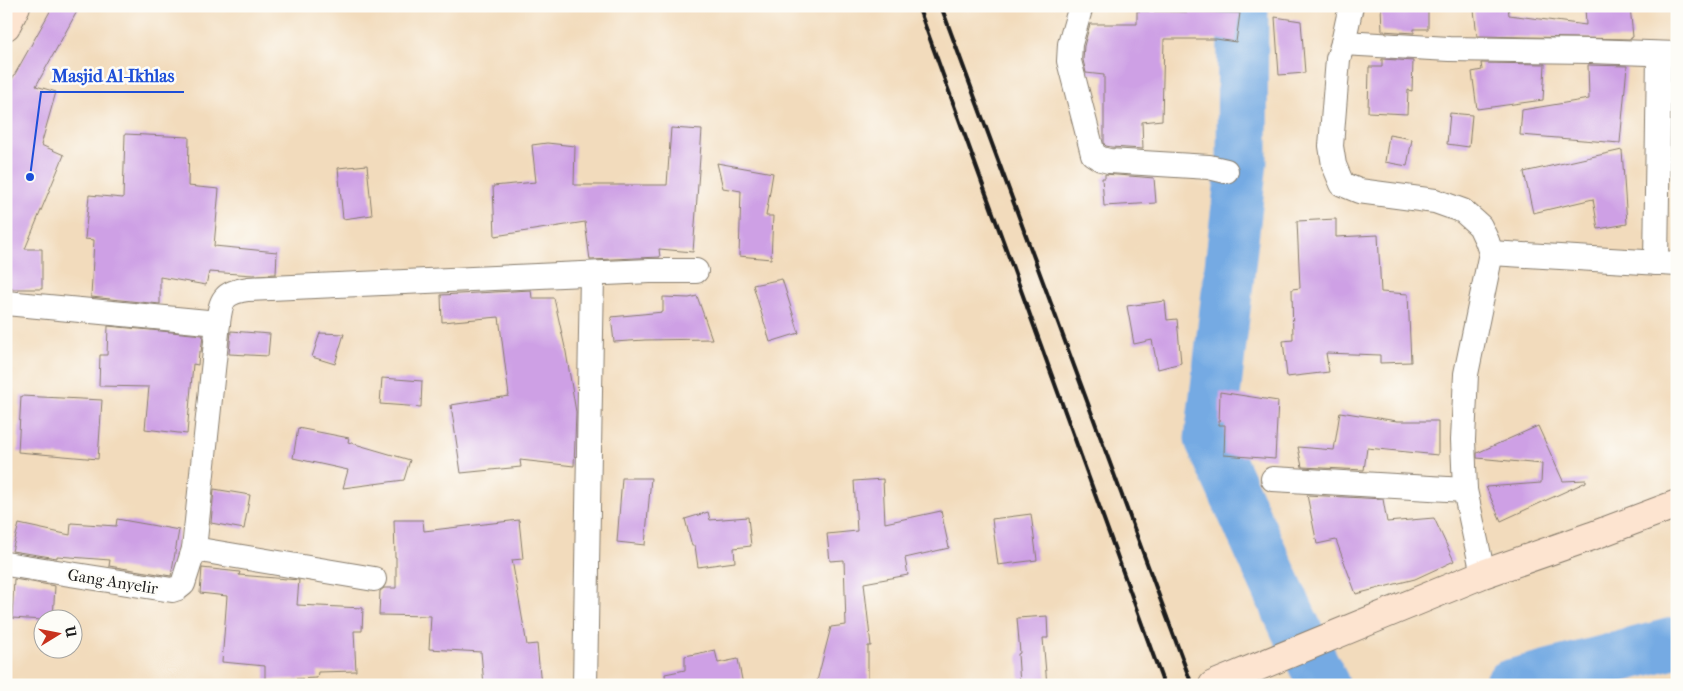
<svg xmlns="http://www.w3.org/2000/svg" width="1683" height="691" font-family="'IM FELL French Canon',serif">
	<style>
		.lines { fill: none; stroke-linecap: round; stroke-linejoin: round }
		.river { stroke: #75aae3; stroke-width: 51 }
		.building { fill: #cea0e5 }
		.street-casing { stroke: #877c6c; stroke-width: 26 }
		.secondary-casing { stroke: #877c6c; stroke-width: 30 }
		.street { stroke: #fff; stroke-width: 24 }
		.secondary { stroke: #fde4d0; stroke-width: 28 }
		.rail { stroke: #1c1c1c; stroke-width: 4 }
		.labels { text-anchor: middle; stroke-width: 5; stroke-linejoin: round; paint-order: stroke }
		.street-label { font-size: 16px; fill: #1c1c1c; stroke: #fdfcf7 }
		.leader { fill: none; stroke: #1d4ed8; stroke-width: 2 }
		.callout-dot { fill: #1d4ed8; stroke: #fdfcf7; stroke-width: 2 }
		.callout-label { font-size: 18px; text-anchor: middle; font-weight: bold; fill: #1d4ed8; stroke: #fdfcf7; stroke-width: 5; stroke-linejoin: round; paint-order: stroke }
	</style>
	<rect width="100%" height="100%" fill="#fdfcf7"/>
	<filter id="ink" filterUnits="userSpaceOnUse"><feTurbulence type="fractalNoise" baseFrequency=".02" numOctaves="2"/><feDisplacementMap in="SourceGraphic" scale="10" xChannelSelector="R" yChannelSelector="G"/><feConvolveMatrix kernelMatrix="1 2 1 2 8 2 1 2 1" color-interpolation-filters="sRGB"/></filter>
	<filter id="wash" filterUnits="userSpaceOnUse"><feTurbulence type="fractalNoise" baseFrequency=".0096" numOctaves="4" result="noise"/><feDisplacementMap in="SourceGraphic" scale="20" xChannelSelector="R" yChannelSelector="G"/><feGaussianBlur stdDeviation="1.12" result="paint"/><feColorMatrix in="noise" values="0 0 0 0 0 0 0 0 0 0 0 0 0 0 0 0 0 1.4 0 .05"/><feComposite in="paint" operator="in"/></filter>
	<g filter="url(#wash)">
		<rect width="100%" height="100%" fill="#f2dbbc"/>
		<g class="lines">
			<!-- river -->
			<g class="river">
				<polyline points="1243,6 1242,162 1210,439 1295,627 1324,685"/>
				<polyline points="1510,685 1677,642"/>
			</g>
		</g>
		<g id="blocks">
			<!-- building -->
			<g class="building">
				<polygon points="53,6 80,6 36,86 56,92 41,145 64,155 25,249 42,249 42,289 6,289 6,90"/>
				<polygon points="1381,6 1428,6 1428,29 1414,29 1414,33 1382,31"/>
				<polygon points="1508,6 1509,15 1586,25 1585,6 1630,6 1633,37 1629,39 1477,36 1474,10"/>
				<polygon points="1137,11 1240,13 1236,42 1216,39 1164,39 1162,120 1142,122 1143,149 1111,147 1106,146 1104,144 1104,75 1086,73 1083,60 1084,46 1090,24 1137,24"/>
				<polygon points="1275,17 1301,21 1305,73 1279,75"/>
				<polygon points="1382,59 1413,61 1412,91 1408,90 1407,114 1368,112 1369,67 1382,67"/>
				<polygon points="1481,63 1545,64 1543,100 1477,109 1472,72 1482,70"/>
				<polygon points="1588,65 1627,66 1620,143 1520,135 1522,110 1589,99"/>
				<polygon points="1450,113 1472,115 1469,147 1447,144"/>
				<polygon points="671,128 702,130 693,252 659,249 660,257 590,260 585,222 495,236 493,186 536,182 532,145 547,143 575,146 574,185 667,185"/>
				<polygon points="125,134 189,137 188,186 219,189 214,246 277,252 276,274 253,275 209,272 206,285 160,277 160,304 91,297 94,240 85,239 89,195 123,198"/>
				<polygon points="1389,135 1412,139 1407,166 1385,162"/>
				<polygon points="1622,150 1627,224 1598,229 1593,199 1533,213 1524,172"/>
				<polygon points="717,163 773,173 766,216 773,216 771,259 739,256 741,191 723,188"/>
				<polygon points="367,165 372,215 343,219 338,168"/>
				<polygon points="1105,174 1154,178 1156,203 1104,206 1102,178 1105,178"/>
				<polygon points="1336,219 1336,237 1378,235 1381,292 1408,294 1411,362 1380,363 1380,355 1326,353 1329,372 1287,377 1283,341 1293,340 1292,289 1300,288 1297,221"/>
				<polygon points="782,279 799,333 770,342 753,285"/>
				<polygon points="531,290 532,298 554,298 566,352 576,412 574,466 520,460 521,467 461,473 451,405 509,396 499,317 442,322 441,295"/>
				<polygon points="697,296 712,339 645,340 614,342 611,317 663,312 663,297 689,298"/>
				<polygon points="1165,301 1167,320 1177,319 1181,363 1158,369 1152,340 1134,344 1127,306"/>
				<polygon points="108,326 203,335 201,352 199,352 198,365 193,364 187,434 145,429 149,387 99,386 100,355 107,355"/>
				<polygon points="231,331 270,334 268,356 229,354"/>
				<polygon points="320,333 344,334 335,364 312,357"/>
				<polygon points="382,378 422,381 421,407 380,404"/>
				<polygon points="1220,392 1278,401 1275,459 1224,455 1225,425 1219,425"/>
				<polygon points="21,396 102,400 98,459 18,452"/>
				<polygon points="1340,412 1397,421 1438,421 1438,455 1367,448 1364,470 1302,467 1298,447 1334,450"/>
				<polygon points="1538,426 1563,481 1586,480 1586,482 1501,521 1486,487 1541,483 1542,464 1477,458 1477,453"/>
				<polygon points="298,428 349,438 348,442 410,460 404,480 343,488 348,470 293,458"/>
				<polygon points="622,478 651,478 645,545 617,542"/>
				<polygon points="883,479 885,523 941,511 949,548 905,558 908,575 864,583 871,646 868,646 868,685 816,685 831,627 846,625 844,560 830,561 827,534 857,531 854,481"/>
				<polygon points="214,489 250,495 244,529 211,523"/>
				<polygon points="1307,495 1383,499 1387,522 1434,518 1454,561 1415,579 1356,594 1336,540 1317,544"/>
				<polygon points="708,512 710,520 748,517 751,546 734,548 735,562 698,567 695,546 692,546 685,519"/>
				<polygon points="1031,514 1037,560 998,565 992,519"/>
				<polygon points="117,519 179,530 171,576 109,566 110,560 57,556 57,558 12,551 19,524 70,535 71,523 116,526"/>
				<polygon points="394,520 423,520 424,531 519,520 523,559 512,560 527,645 537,644 541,685 484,685 481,652 429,649 431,616 379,615 380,591 384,588 396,588 396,557 395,557"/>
				<polygon points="202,568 240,572 239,575 299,580 297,605 363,608 362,631 354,631 356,671 318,672 317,678 265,680 265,666 222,662 227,596 200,593"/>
				<polygon points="14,579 55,586 53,618 42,618 42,620 12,618"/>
				<polygon points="1047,616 1048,638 1043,638 1047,685 1020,685 1018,654 1020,653 1017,618"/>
				<polygon points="715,650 718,663 738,659 743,685 666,685 665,674 685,670 685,656"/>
			</g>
		</g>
	</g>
	<g filter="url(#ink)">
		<use href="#blocks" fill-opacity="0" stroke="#877c6c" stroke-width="1"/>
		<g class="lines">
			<!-- street casing -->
			<g class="street-casing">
				<g id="street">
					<polyline points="1081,6 1070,44 1069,61 1093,154 1101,159 1109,161 1209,167 1226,171"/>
					<polyline points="1351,6 1343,43 1338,59 1331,146 1334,165 1342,184 1359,191 1435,201 1463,211 1480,226 1487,241 1491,253 1466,374 1463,440 1465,490 1483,574"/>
					<polyline points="1343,43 1449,49 1590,51 1677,54"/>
					<polyline points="1491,253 1677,264"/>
					<polyline points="1656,263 1659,54"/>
					<path d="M6 303 218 323C221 299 223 293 248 289L650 271H696"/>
					<polyline points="1273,479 1465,490"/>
					<polyline points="194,549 374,579"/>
					<polyline points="6,564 172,590 178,588 183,584 194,549 218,323"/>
					<polyline points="585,685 592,274"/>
				</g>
			</g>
			<!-- secondary casing -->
			<g class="secondary-casing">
				<g id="secondary">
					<polyline points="6,26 16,6"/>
					<polyline points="1213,685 1483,574 1592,536 1677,504"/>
				</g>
			</g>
			<!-- street -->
			<use href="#street" class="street"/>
			<!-- secondary -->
			<use href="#secondary" class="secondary"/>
			<!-- rail -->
			<g class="rail">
				<polyline points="918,6 1164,685"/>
				<polyline points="941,6 1192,685"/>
			</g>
		</g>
	</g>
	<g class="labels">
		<!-- street labels -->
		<g class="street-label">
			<text transform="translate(113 581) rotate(9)" y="6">Gang Anyelir</text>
		</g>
	</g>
	<!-- callouts -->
	<path class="leader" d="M30 177L41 92H184"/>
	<circle class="callout-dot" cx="30" cy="177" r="5"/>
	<g class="callout-label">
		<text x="113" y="82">Masjid Al-Ikhlas</text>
	</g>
	<!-- margin -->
	<rect width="1683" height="691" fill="none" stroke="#fdfcf7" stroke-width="25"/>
	<!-- north arrow -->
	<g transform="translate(58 634) rotate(80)"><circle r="24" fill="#fdfcf7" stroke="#a3a29f"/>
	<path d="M0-4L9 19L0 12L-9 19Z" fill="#c8321e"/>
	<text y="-8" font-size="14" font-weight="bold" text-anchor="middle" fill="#1c1c1c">U</text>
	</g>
</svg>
